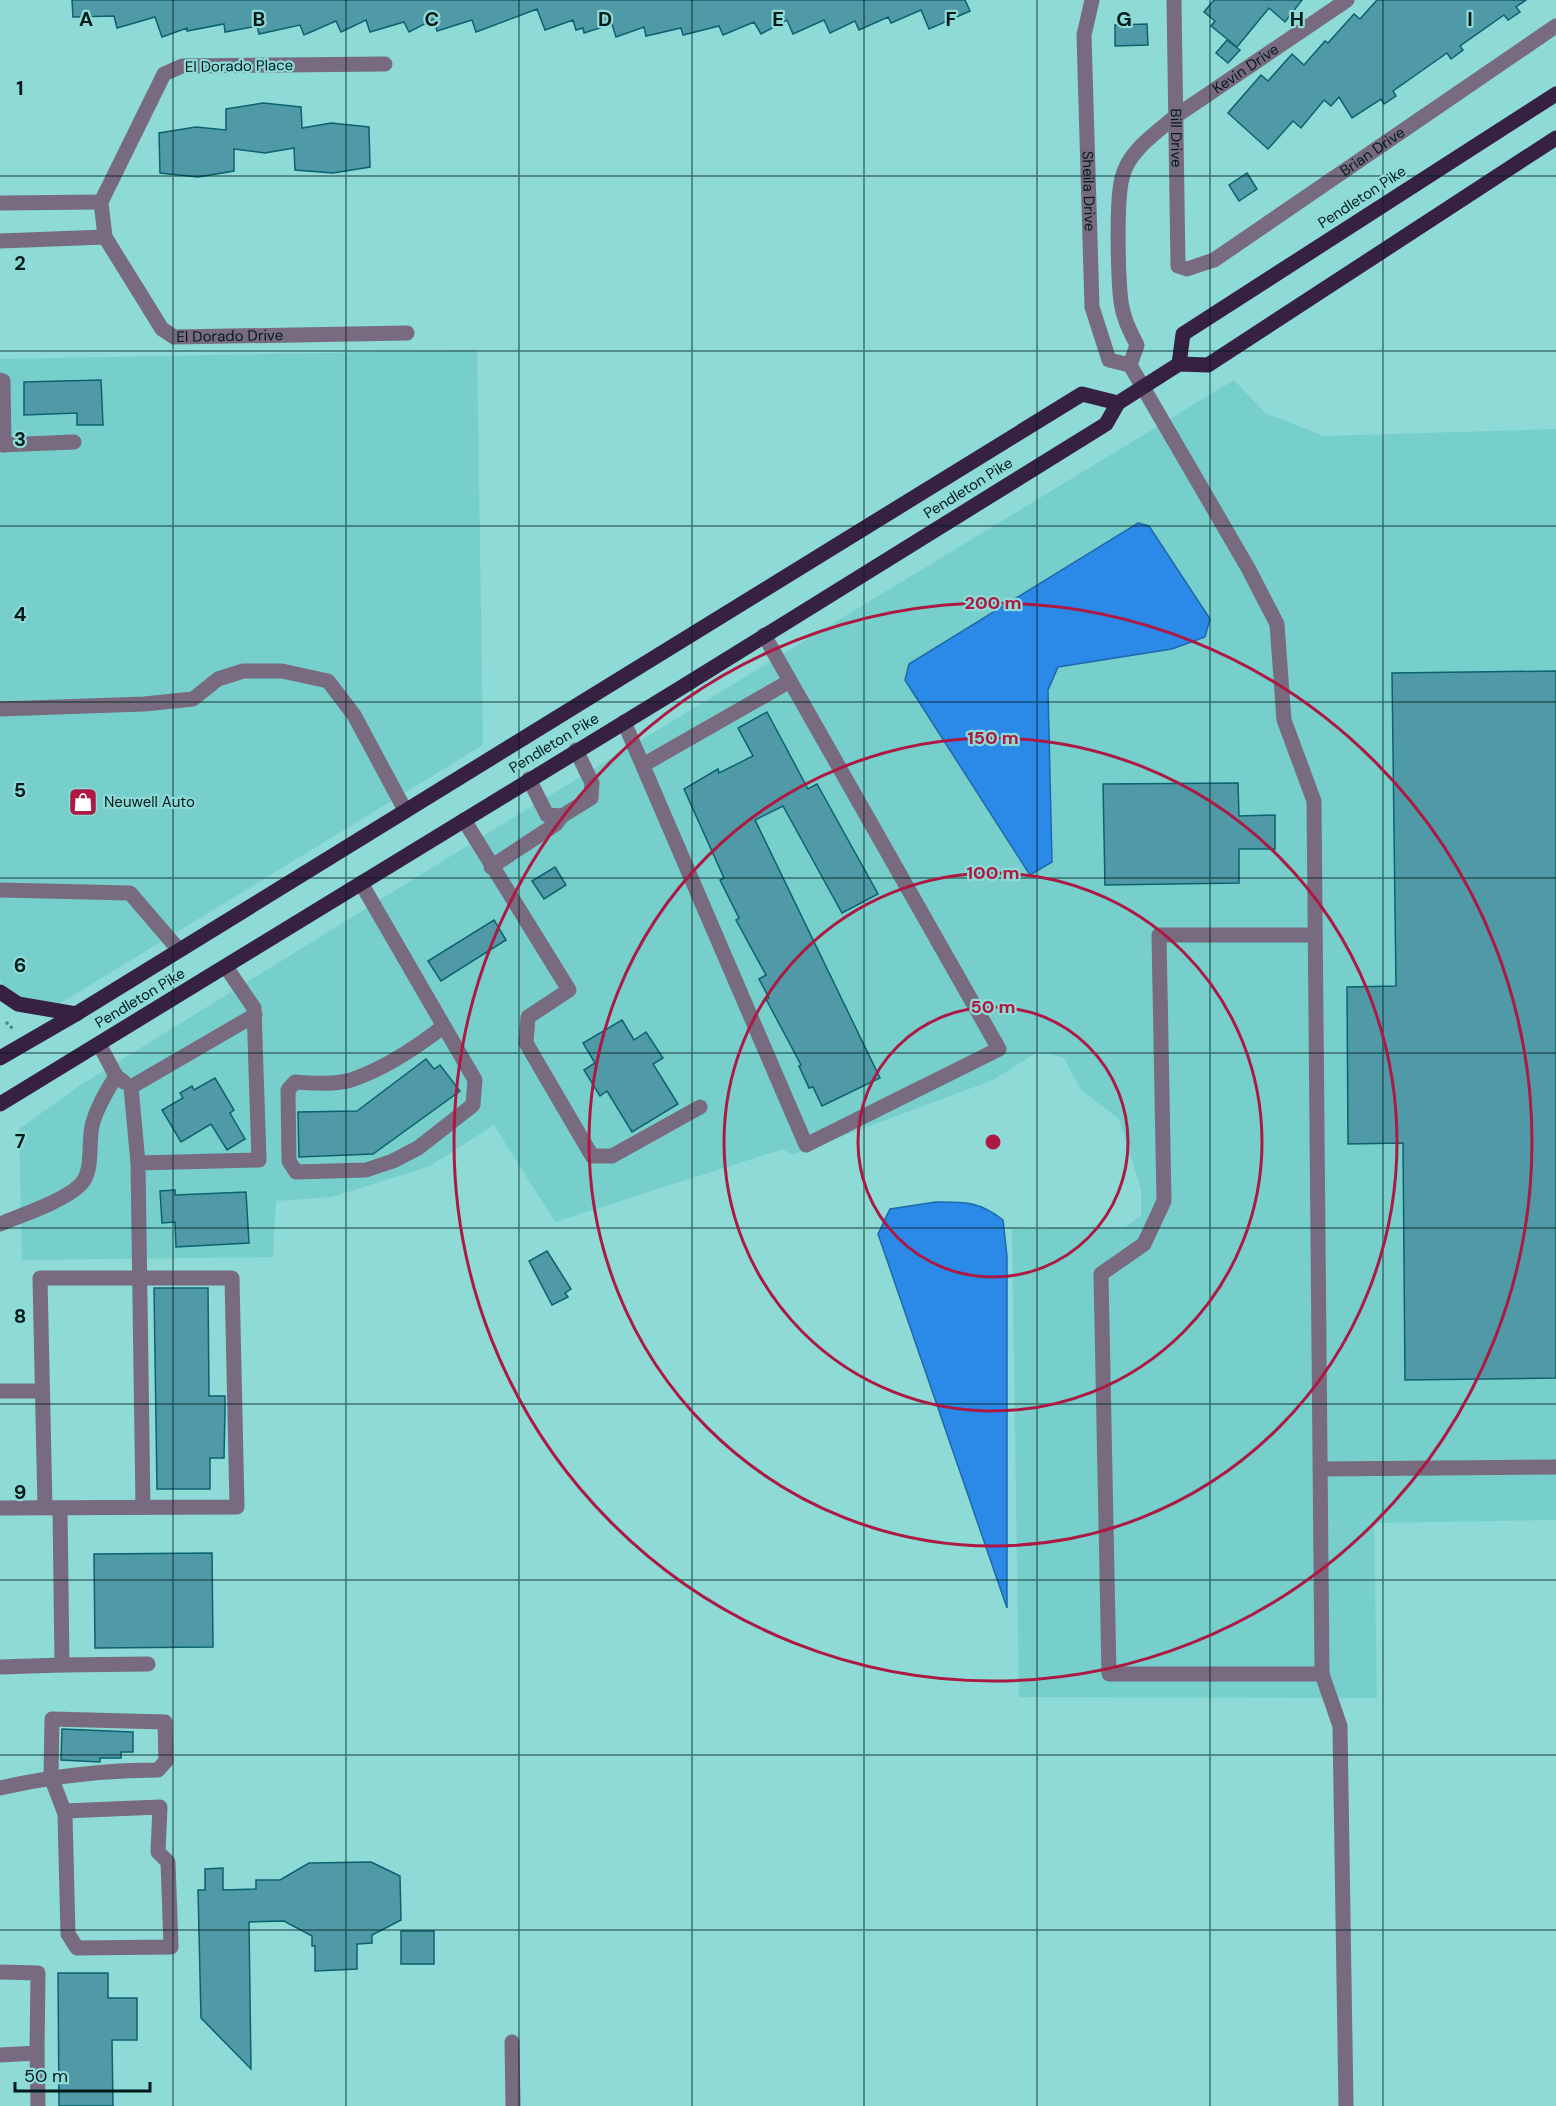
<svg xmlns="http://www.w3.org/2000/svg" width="1556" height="2106" font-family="'DM Sans',sans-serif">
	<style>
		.built { fill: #77cfcc }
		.water { fill: #2b8ae8; stroke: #1e69aa; stroke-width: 1.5 }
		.building { fill: #5099a7; stroke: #0c626f; stroke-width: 1.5 }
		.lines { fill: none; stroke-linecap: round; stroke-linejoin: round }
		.path { stroke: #4c827f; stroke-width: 3; stroke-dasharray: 3 3; stroke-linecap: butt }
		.minor { stroke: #786b80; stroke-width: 15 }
		.major { stroke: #362142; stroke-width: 15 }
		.grid { fill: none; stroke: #001b1a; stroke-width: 1.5; stroke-opacity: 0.55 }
		.ring { fill: none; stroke: #ad1943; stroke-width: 3 }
		.labels { text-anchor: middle; stroke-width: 4.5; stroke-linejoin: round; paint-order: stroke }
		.street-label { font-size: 15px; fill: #001b1a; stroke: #8ddad6 }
		.poi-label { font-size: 15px; fill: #001b1a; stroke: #8ddad6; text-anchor: start }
		.grid-label { font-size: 20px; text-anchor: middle; font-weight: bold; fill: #001b1a; stroke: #8ddad6; stroke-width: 4.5; stroke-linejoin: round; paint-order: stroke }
		.centre { fill: #ad1943; stroke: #8ddad6; stroke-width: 3 }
		.ring-label { font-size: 18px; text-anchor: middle; font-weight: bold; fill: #ad1943; stroke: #8ddad6; stroke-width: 4.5; stroke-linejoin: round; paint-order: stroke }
	</style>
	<rect width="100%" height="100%" fill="#8ddad6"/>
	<!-- built -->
	<g class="built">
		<polygon points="477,350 483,745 59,1004 24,1000 3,987 0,980 0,359"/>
		<polygon points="1234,380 1265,413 1324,436 1556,429 1556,1520 1374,1523 1377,1698 1019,1697 1012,1229 1125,1227 1141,1216 1141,1189 1119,1119 1081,1090 1064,1058 1039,1051 993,1080 792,1155 783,1149 555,1222 494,1125 430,1166 332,1197 276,1201 273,1257 22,1260 19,1129 79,1086 511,819"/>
	</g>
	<!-- water -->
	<g class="water">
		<polygon points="1138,523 1149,526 1210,619 1205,637 1172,649 1058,667 1048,690 1052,862 1030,875 905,680 909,664"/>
		<path d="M936 1202C965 1202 979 1201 1003 1220L1007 1256V1608L878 1234 890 1209Z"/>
	</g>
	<!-- building -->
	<g class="building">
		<polygon points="72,0 965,0 970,11 929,29 921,10 891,23 888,17 859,30 855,21 830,33 824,20 793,34 787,20 761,34 754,22 723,35 719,26 683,35 681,28 646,36 644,27 616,37 612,24 584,33 583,28 576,30 573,20 545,30 537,9 476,32 472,20 437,31 434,19 409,32 404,22 370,32 366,20 341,32 336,21 304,35 300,25 259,34 257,26 225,32 224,24 187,31 187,28 162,37 155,17 117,28 114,16 73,17"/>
		<polygon points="1214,0 1302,0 1285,22 1269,8 1237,47 1211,26 1215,21 1204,12"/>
		<polygon points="1377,0 1526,0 1516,7 1520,12 1508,20 1504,15 1460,46 1463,50 1451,59 1447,53 1393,91 1396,96 1384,104 1381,99 1352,118 1339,97 1331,106 1324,100 1301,128 1293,121 1268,149 1228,113 1261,75 1268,81 1292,54 1304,65 1325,41 1328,43 1354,14 1360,19"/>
		<polygon points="1147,24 1148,45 1115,46 1115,25"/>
		<polygon points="1227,40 1240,50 1228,63 1216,53"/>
		<polygon points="263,103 301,107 302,128 331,123 369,127 370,167 333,173 295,170 294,148 265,153 234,149 234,171 198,177 160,173 159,133 196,127 226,130 226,109"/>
		<polygon points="1247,173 1257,189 1239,201 1229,185"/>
		<polygon points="101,380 103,425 77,425 77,413 24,415 24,382"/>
		<polygon points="1556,671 1556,1378 1405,1380 1403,1143 1348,1144 1347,987 1396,986 1392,673"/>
		<polygon points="767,712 808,789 817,784 878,894 842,913 783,806 755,820 880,1078 822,1106 813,1087 809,1088 799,1066 801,1065 766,999 769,998 759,979 766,975 736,920 739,918 720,880 724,878 684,789 718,769 719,773 753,756 738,728"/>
		<polygon points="1238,783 1239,816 1275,815 1275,849 1239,849 1239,883 1105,885 1103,784"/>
		<polygon points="555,867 566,885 544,899 532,881"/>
		<polygon points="494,920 506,940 441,981 428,961"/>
		<polygon points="622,1020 634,1040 646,1032 663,1058 653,1064 678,1104 632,1132 607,1091 600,1096 584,1070 595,1063 583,1043"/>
		<polygon points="426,1059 434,1069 440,1065 460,1091 373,1154 299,1157 298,1112 357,1111"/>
		<polygon points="215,1078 234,1110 230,1113 245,1139 227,1150 211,1124 181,1142 162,1110 183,1098 180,1093 192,1086 194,1090"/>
		<polygon points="175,1190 175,1195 246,1192 249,1243 176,1247 175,1222 162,1223 160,1191"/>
		<polygon points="547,1251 571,1289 565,1293 568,1297 552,1305 529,1261"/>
		<polygon points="154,1288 208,1288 209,1396 225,1396 225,1410 224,1458 210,1458 210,1489 157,1489"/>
		<polygon points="212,1553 213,1647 95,1648 94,1554"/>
		<polygon points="62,1729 133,1732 133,1752 121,1752 121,1758 100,1758 100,1762 61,1760"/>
		<polygon points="371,1862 400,1876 401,1920 372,1935 372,1943 357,1944 357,1969 315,1971 315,1946 312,1946 312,1936 284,1921 249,1922 251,2069 201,2018 198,1890 205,1890 205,1869 223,1868 223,1890 256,1889 256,1880 280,1880 309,1863"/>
		<rect x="401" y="1931" width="33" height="33"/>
		<polygon points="58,1973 108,1973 108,1998 137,1998 137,2040 112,2040 113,2106 59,2106"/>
	</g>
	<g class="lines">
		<!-- path -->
		<polyline class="path" points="6,1022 14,1030"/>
		<!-- minor -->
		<g class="minor">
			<path id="s1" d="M1092 0 1084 35 1092 307 1109 360 1130 365"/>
			<path id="s2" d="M1174 0 1178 266 1187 269 1214 260 1556 26"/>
			<path id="s3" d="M385 64 182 66 164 74 101 202 105 237 162 329 174 337 407 333"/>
			<polyline points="0,203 101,202"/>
			<polyline points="0,241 105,237"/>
			<polyline points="0,380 3,381 4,445"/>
			<polyline points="0,445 74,442"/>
			<polyline points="0,709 144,704 193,699 218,679 243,671 282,671 328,681 354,715 405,810"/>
			<polyline points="624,722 806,1145 999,1049 764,635"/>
			<polyline points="643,765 790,681"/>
			<polyline points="529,779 547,815 562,816 591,798 592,783 576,750"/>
			<polyline points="464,820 569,990 528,1017 526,1043 592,1156 612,1156 700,1107"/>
			<polyline points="491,867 556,824 562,816"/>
			<path d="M361 883 475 1080 473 1105 418 1148 393 1161 366 1170 296 1172 289 1161 288 1090 295 1082C313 1083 333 1085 351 1080 384 1069 417 1047 444 1026"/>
			<polyline points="0,890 130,893 179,950"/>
			<path id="s4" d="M1315 935H1159L1164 1201 1144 1244 1101 1274 1109 1674H1322L1314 801 1284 720 1277 624 1248 568 1130 365 1137 345C1130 331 1123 318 1121 302 1118 277 1116 201 1122 178 1128 151 1156 133 1176 116L1347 0"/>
			<polyline points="99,1044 116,1076 124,1082"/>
			<polyline points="138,1163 131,1087 255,1015"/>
			<path d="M0 1224C22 1215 64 1201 80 1185 95 1171 87 1140 93 1122 98 1105 107 1091 116 1076"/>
			<polyline points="0,1391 42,1391"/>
			<polyline points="1320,1469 1556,1467"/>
			<polyline points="143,1507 138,1163 259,1160 254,1008 226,967"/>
			<polyline points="0,1508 237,1507 232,1278 40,1278 45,1508"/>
			<polyline points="62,1665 148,1664"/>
			<polyline points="0,1667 62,1665 60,1508"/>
			<polyline points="1322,1674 1340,1726 1346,2106"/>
			<path d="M0 1788C53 1776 104 1770 158 1770L166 1761 165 1722 52 1719 51 1777 64 1811 65 1815 68 1934 77 1948 171 1947 168 1862 158 1852 160 1807 64 1811"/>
			<polyline points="0,1972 38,1973 37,2053 0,2055"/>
			<polyline points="512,2042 513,2106"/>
			<polyline points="37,2053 38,2106"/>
		</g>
		<!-- major -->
		<g class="major">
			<polyline points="1179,364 1183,334 1556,94"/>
			<polyline points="0,992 18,1004 76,1014"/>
			<polyline points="0,1058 76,1014 1082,394 1118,403"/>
			<polyline points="0,1104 679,689 1106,424 1118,403 1179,364 1208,365 1556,138"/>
		</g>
	</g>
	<!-- grid -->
	<path class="grid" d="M173 0V2106M346 0V2106M519 0V2106M692 0V2106M864 0V2106M1037 0V2106M1210 0V2106M1383 0V2106M0 176H1556M0 351H1556M0 526H1556M0 702H1556M0 878H1556M0 1053H1556M0 1228H1556M0 1404H1556M0 1580H1556M0 1755H1556M0 1930H1556"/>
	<!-- distance rings -->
	<g class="ring">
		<circle cx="993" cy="1142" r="135"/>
		<circle cx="993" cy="1142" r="269"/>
		<circle cx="993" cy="1142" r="404"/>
		<circle cx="993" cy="1142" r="539"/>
	</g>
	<!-- icons -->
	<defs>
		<g id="shop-square" transform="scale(1.5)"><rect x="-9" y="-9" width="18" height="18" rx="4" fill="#ad1943" stroke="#8ddad6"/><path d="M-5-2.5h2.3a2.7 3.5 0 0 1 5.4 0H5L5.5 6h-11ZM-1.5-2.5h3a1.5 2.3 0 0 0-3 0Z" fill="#fff"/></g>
	</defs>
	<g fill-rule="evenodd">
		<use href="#shop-square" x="83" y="802"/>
	</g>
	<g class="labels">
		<!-- street labels -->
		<g class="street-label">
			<text transform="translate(239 66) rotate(-1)" y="5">El Dorado Place</text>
			<text dy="5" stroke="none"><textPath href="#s4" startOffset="2848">Kevin Drive</textPath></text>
			<text dy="5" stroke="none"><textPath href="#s2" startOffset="138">Bill Drive</textPath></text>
			<text dy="5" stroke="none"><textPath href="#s2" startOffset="496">Brian Drive</textPath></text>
			<text dy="5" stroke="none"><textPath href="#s1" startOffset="192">Sheila Drive</textPath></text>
			<text transform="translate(1362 197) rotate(-33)" y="5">Pendleton Pike</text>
			<text dy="5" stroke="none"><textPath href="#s3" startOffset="579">El Dorado Drive</textPath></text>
			<text transform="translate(968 488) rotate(-32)" y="5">Pendleton Pike</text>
			<text transform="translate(554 743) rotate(-31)" y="5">Pendleton Pike</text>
			<text transform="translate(140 998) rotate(-31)" y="5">Pendleton Pike</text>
		</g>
		<!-- poi labels -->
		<g class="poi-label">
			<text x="104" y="807">Neuwell Auto</text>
		</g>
	</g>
	<g class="grid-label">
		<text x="86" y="26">A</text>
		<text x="259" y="26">B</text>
		<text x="432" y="26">C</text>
		<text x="605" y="26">D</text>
		<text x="778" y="26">E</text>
		<text x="951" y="26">F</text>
		<text x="1124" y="26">G</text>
		<text x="1297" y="26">H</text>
		<text x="1470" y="26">I</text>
		<text x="20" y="95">1</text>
		<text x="20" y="270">2</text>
		<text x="20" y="446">3</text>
		<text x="20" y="621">4</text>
		<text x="20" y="797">5</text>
		<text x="20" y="972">6</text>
		<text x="20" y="1148">7</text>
		<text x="20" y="1323">8</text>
		<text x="20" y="1499">9</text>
	</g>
	<circle cx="993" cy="1142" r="9" class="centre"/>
	<g class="ring-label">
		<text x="993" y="609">200 m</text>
		<text x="993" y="744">150 m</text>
		<text x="993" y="879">100 m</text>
		<text x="993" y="1013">50 m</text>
	</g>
	<!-- scale -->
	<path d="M15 2082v9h135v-9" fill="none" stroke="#001b1a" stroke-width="3"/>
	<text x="24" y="2082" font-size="18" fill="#001b1a" stroke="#8ddad6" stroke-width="4.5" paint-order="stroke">50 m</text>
</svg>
